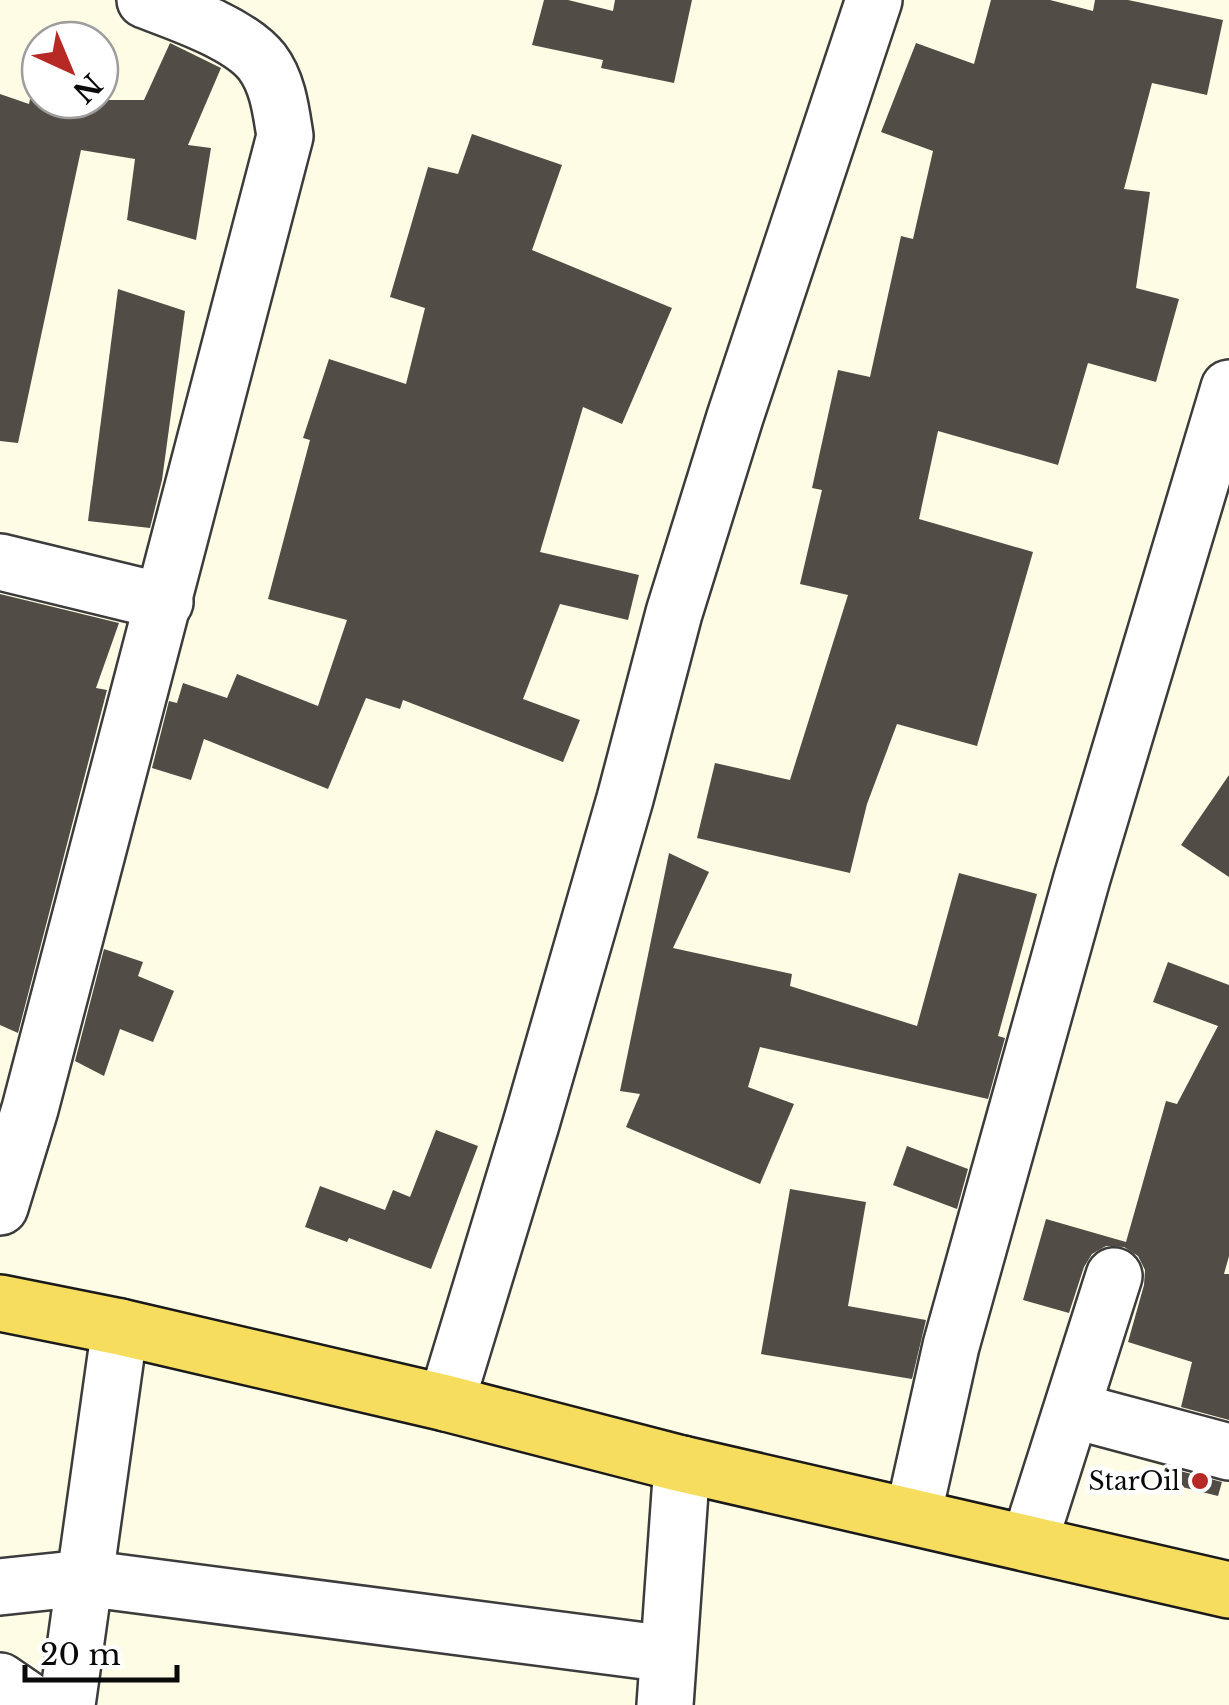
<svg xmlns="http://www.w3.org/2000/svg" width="1229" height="1705" font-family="'Libre Baskerville',serif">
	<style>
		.building { fill: #524c46 }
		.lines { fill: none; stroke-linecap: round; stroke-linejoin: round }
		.minor-casing { stroke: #3c3c3c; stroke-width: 60 }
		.major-casing { stroke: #1a1a1a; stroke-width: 60 }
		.minor { stroke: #fff; stroke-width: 55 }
		.major { stroke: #f7dd5e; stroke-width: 55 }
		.poi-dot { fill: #b62925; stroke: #fff; stroke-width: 4 }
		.labels { text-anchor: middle; stroke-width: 10; stroke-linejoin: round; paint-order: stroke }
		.poi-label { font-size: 25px; fill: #090909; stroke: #fff; text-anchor: end }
	</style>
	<rect width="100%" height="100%" fill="#fffce6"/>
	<!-- building -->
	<g class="building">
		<polygon points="544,0 568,0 613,11 615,0 692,0 674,83 601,68 603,60 532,45"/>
		<polygon points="991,0 1050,0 1093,11 1095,0 1128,0 1223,20 1207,95 1152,83 1124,189 1150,192 1136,288 1179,299 1156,382 1088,363 1058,465 938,431 919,519 1033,552 977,746 897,724 867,804 850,873 697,838 715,763 790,780 848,595 800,584 822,490 812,488 838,370 870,377 901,236 913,239 933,151 881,132 916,43 974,64"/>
		<polygon points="170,43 221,68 188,145 211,148 196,240 127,220 135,159 81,150 18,443 0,441 0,94 29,104 39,55 40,100 144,100"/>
		<polygon points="472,134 562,165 532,250 672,308 622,424 583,407 540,552 639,575 628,620 560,604 523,699 580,720 563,762 403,700 400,709 366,698 328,789 204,739 191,780 152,768 169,701 177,703 183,683 227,698 237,674 318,706 347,620 268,599 310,440 303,438 329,359 406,384 425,308 390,297 428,167 458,174"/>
		<polygon points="118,289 185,311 162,480 150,528 88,521"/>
		<polygon points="0,594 119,623 96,688 107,690 18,1033 0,1025"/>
		<polygon points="1229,775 1229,877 1181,845"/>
		<polygon points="669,853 709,872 673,948 792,974 790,986 917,1026 959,873 1037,894 998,1036 1005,1038 988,1099 760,1047 748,1087 794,1104 760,1184 626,1127 640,1094 620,1091"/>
		<polygon points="104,949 143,962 138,976 174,991 153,1042 120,1029 104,1076 75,1061"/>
		<polygon points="1168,962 1229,985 1229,1256 1224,1274 1229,1274 1229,1420 1181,1407 1192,1362 1128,1342 1144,1285 1145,1270 1138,1256 1124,1247 1106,1246 1092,1254 1084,1267 1069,1313 1023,1300 1046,1219 1126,1242 1166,1101 1177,1104 1218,1026 1153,1002"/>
		<polygon points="436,1130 478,1146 431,1269 349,1238 347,1242 305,1227 320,1186 385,1210 393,1190 410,1197"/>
		<polygon points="907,1146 968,1169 957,1209 893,1185"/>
		<polygon points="790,1189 866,1202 848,1306 926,1320 912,1379 761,1354"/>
		<polygon points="1165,1467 1222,1482 1218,1496 1162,1482"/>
	</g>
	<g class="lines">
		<!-- minor casing -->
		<g class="minor-casing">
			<g id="minor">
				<polyline points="0,562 165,602"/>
				<path d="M0 1207 30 1109 285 136C281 111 278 83 262 62 239 33 179 13 145 0"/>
				<polyline points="446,1403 531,1124 625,799 674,613 735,417 874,0"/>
				<polyline points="1072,1410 1229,1452"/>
				<polyline points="913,1516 951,1346 1082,878 1229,388"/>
				<polyline points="1029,1543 1114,1276"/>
				<polyline points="0,1587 84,1578 668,1654"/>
				<polyline points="0,1681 35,1705"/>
				<polyline points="67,1705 120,1327"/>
				<polyline points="665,1705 682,1464"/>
			</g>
		</g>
		<!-- major casing -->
		<g class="major-casing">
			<polyline id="major" points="0,1303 120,1327 446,1403 682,1464 1229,1590"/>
		</g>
		<!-- minor -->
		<use href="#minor" class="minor"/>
		<!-- major -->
		<use href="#major" class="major"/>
	</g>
	<!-- markers -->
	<circle class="poi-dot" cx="1200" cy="1481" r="10"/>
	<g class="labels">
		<!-- poi labels -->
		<g class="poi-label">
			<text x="1180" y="1490">StarOil</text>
		</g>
	</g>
	<!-- north arrow -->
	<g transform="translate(70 70) rotate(136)"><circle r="48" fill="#ffffff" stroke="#9d9d9d" stroke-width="2.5"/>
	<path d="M0-8L18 38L0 25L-18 38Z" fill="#b62925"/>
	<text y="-15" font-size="28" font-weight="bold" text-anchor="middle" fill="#090909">N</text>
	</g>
	<!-- scale -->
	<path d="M25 1665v15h152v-15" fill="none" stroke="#090909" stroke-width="5"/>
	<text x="40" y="1665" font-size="30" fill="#090909" stroke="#ffffff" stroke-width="8" paint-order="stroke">20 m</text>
</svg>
